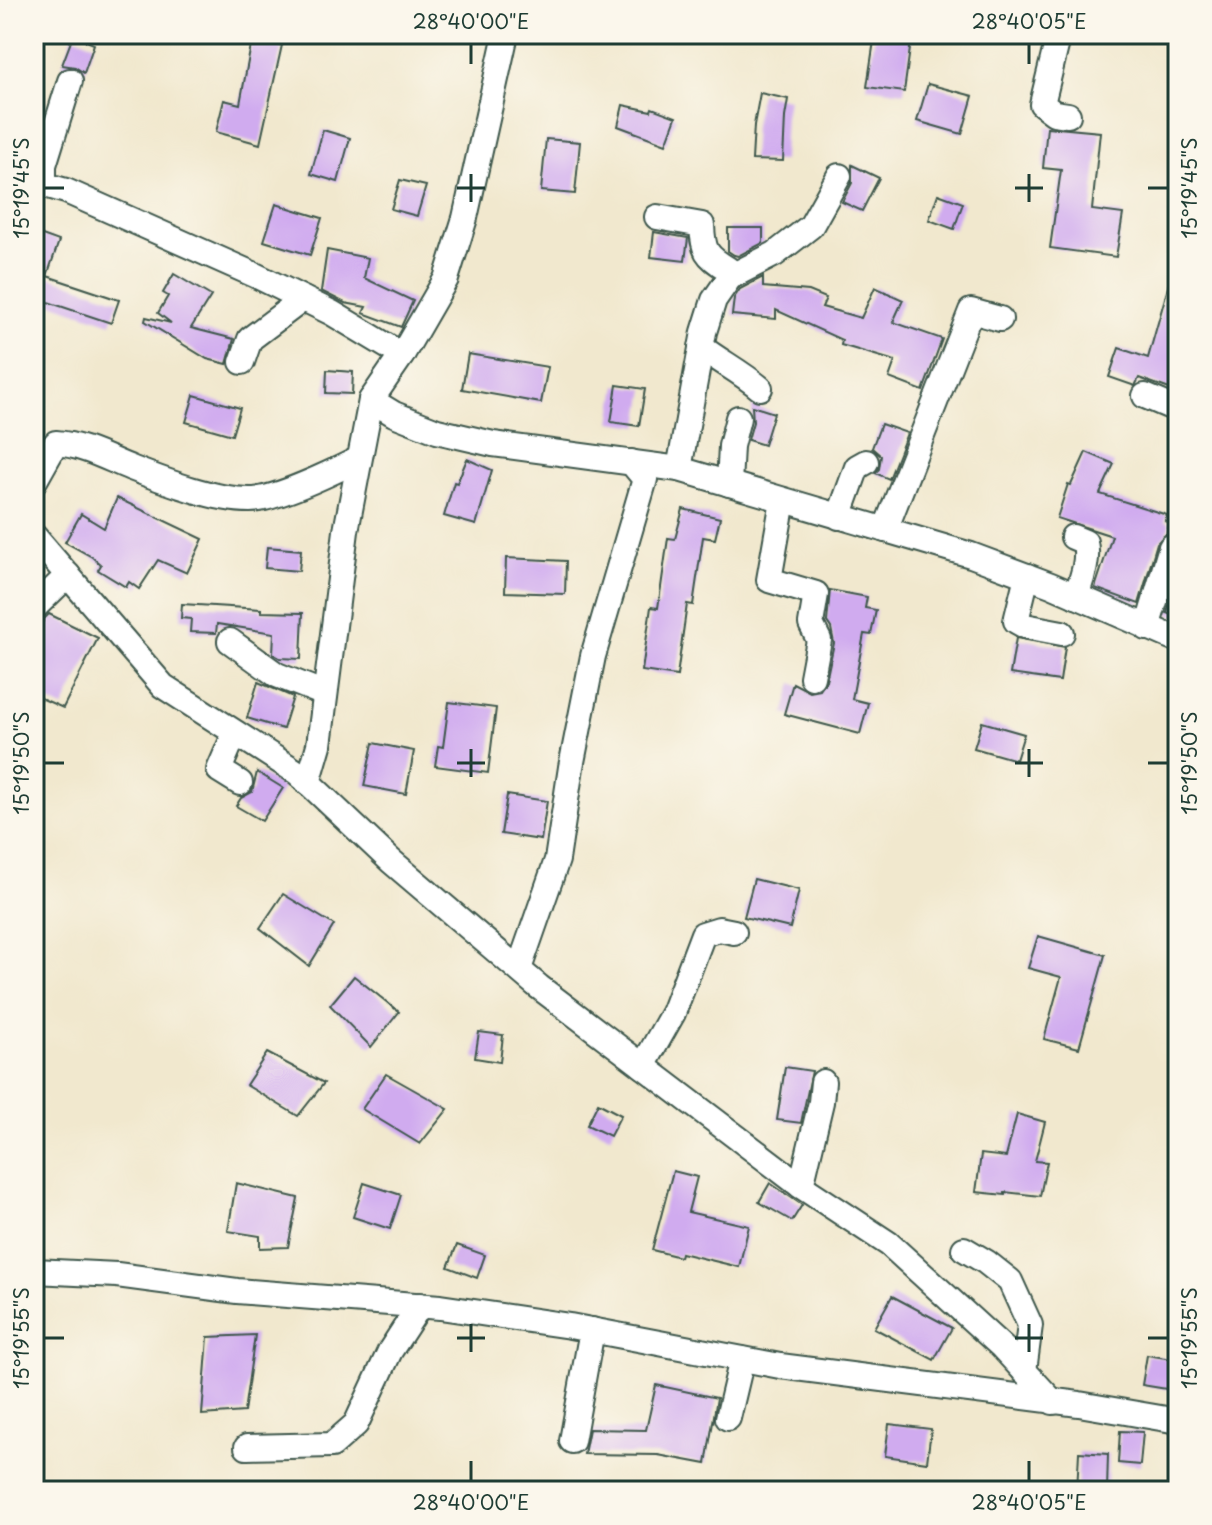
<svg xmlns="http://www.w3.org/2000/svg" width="1212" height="1525" font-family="'Playpen Sans',sans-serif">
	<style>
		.building { fill: #d0abef }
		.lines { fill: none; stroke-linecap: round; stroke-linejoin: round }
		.minor-casing { stroke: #3e574b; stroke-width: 28 }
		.minor { stroke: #fff; stroke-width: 24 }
		.ticks { fill: none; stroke: #1f3d34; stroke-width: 3 }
		.neatline { fill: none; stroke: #1f3d34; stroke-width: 3 }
		.ticks-label { font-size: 20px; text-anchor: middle; fill: #1f3d34 }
	</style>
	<rect width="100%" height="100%" fill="#fbf7ec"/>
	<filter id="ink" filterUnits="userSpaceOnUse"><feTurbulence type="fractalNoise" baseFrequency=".0125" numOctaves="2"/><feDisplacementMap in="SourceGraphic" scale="16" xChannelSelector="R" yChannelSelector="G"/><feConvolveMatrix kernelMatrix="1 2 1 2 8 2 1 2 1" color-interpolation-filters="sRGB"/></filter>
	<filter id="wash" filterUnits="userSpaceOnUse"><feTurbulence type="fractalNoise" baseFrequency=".006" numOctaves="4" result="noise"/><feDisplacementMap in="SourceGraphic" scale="32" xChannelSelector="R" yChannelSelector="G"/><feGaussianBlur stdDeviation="1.8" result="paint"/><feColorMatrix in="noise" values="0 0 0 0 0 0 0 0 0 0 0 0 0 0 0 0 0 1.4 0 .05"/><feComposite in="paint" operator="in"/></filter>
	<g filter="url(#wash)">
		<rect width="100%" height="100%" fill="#f1e8ce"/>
		<g id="blocks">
			<!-- building -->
			<g class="building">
				<polygon points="875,34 912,34 904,92 867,87"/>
				<polygon points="73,36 94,44 84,73 75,67 62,65"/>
				<polygon points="252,40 282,45 260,144 216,132 224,100 240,104"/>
				<polygon points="928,84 973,96 962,134 917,121"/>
				<polygon points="760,93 788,99 785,117 783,161 752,160 754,125"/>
				<polygon points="623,105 651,111 652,108 676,117 666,144 618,126"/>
				<polygon points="1047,127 1100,132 1092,210 1123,214 1116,257 1050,248 1061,170 1043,168"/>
				<polygon points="323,130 350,138 338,182 311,174"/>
				<polygon points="546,139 580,142 575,194 541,191"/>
				<polygon points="852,165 879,178 862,211 842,202 852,183"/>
				<polygon points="400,180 426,186 417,216 391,209"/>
				<polygon points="938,194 963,203 954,229 929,220"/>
				<polygon points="276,204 322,218 310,255 264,241"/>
				<polygon points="728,228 763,228 763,243 738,256 734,255 728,251"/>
				<polygon points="34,232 59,241 47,276 119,300 111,323 39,299 37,304 34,304"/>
				<polygon points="654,232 688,238 685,261 651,257"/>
				<polygon points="327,250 368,258 364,278 413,301 401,327 363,313 366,307 345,303 321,291"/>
				<polygon points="1172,273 1178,273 1178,392 1139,378 1135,386 1109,377 1119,348 1148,358"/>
				<polygon points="174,274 211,296 191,328 234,339 227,364 207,359 145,321 146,317 171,323 158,313 168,296 163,293"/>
				<polygon points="763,277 763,287 809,291 826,298 822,307 861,318 875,287 903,300 893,322 942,339 923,391 889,378 895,361 841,345 842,340 776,310 776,319 732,315 734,298 740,289"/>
				<polygon points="468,354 548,367 541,403 462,389"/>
				<polygon points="327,370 353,372 352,394 326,393"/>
				<polygon points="617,385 645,389 639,426 611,422"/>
				<polygon points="194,395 240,408 232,435 186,422"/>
				<polygon points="752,406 774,413 764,445 748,440 753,422"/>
				<polygon points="881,424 907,433 889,479 875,473 879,469 881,456 872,448"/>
				<polygon points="1086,452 1114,464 1100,494 1167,515 1165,521 1170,523 1167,533 1157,543 1139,604 1095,588 1112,536 1057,518 1068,484 1071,485"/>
				<polygon points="467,459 492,470 476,525 444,516 454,482 457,483"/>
				<polygon points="117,498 203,539 187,573 158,560 139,589 129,582 126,587 98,570 101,565 92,557 65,542 81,514 104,528"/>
				<polygon points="683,509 720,518 715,539 703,537 693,605 687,604 677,676 642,671 651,607 658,608 668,538 675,539"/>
				<polygon points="267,547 301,550 299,571 265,568"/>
				<polygon points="506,558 566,561 565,594 505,592"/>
				<polygon points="1178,576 1178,617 1167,613"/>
				<polygon points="830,590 867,597 865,608 876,610 871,635 864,634 852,699 868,703 860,734 784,714 793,683 810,692 820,690 826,681 834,643 831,628 827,622"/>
				<polygon points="182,604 261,609 261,612 303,613 301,659 280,658 273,654 274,633 217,624 216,633 190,632 191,619 181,618"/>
				<polygon points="49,614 98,638 63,708 34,695 34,638 44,619"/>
				<polygon points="1016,638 1065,647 1060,681 1010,674"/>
				<polygon points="258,682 293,697 283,729 247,718"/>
				<polygon points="449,702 496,708 488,773 435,766 438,746 443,747"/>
				<polygon points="982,722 1024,734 1016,760 974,748"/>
				<polygon points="373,743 414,751 406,794 364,786"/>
				<polygon points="257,772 283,788 262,821 236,806 241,798 252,792"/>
				<polygon points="507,795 547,801 541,840 501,834"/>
				<polygon points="754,879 799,890 790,928 744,917"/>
				<polygon points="283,894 334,925 309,966 260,928"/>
				<polygon points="1038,936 1105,955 1079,1048 1044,1039 1061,977 1028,968"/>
				<polygon points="354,976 399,1012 371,1047 330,1005"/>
				<polygon points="479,1032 503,1035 500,1062 475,1058"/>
				<polygon points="267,1053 324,1083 298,1116 246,1085"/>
				<polygon points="785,1067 812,1071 801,1123 777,1120"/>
				<polygon points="386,1074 448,1109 420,1144 362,1109"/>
				<polygon points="598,1103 621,1115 610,1136 587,1125"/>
				<polygon points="1017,1114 1045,1122 1035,1161 1047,1162 1040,1196 1005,1192 1005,1195 976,1192 981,1154 1006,1157"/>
				<polygon points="673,1171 697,1177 688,1212 749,1226 739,1267 681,1253 680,1257 652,1250"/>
				<polygon points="236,1183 298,1198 288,1247 260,1248 260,1236 228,1231"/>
				<polygon points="364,1183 401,1195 390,1229 353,1217"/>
				<polygon points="770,1183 802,1205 792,1221 759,1202"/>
				<polygon points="457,1245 485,1255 477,1278 448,1267"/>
				<polygon points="892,1296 952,1328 934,1360 874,1328"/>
				<polygon points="255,1335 244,1412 202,1415 208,1337"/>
				<polygon points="1147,1355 1178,1360 1173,1390 1142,1385"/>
				<polygon points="656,1385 717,1398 706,1464 658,1455 584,1454 589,1429 646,1430"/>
				<polygon points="889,1424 931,1429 927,1462 885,1456"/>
				<polygon points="1120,1431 1143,1432 1140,1465 1118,1463"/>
				<polygon points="1079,1452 1108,1454 1107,1491 1077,1491"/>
			</g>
		</g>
	</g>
	<g filter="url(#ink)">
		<use href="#blocks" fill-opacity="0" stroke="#3e574b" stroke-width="2"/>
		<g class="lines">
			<!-- minor casing -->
			<g class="minor-casing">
				<g id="minor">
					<polyline points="1059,34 1042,104 1054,113 1068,115"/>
					<polyline points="34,182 66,191 255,275 332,313 402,355"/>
					<polyline points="44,185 44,165 70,81"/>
					<path d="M657 217 702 225C703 251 706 256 728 269L730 277 714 300 704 332 679 469"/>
					<polyline points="730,277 775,254 811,226 839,176"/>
					<path d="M701 347C721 362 741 372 760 388"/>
					<polyline points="242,362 250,339 303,299"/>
					<polyline points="1145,396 1178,410"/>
					<polyline points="371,400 394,414 437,431 493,444 679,469 971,555 1051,585 1178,640"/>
					<path d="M34 482 56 443C83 445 106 458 131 468 165 481 214 500 250 500 275 500 335 471 359 459"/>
					<polyline points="729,484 731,446 738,418"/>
					<polyline points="783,500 769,580 816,594 811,624 819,640 812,677"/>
					<polyline points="839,517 857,467 866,462"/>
					<polyline points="885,530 971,311 1000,319"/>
					<polyline points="34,536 163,686 298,773 391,861 539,987 801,1186 889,1244 1002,1347 1053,1402"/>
					<path d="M1073 537 1085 542C1089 561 1082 578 1076 596"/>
					<polyline points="1027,576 1016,621 1025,626 1062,633"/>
					<polyline points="34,608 68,575"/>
					<polyline points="1147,628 1171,547 1178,547"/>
					<polyline points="230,641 277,675 325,694"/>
					<polyline points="235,733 219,770 240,783"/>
					<polyline points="308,783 319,745 346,531 371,400 402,355 446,279 465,218 506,34"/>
					<polyline points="519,969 557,860 571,767 593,656 645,479 631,462"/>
					<polyline points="643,1066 673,1013 703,934 719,929 734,932"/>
					<polyline points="801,1186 821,1102 823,1082"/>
					<polyline points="964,1249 986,1262 1010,1281 1030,1325 1024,1371"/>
					<polyline points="34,1271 117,1275 237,1291 440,1307 570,1326 780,1366 1079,1404 1178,1421"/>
					<polyline points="728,1418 742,1359"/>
					<polyline points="572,1441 592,1330"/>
					<polyline points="247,1447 332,1445 356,1424 390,1351 420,1305"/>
				</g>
			</g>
			<!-- minor -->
			<use href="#minor" class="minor"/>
		</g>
	</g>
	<!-- ticks -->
	<path class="ticks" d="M471 44V64M1029 44V64M471 174V202M1029 174V202M44 188H64M457 188H485M1015 188H1043M1148 188H1168M471 749V777M1029 749V777M44 763H64M457 763H485M1015 763H1043M1148 763H1168M471 1324V1352M1029 1324V1352M44 1338H64M457 1338H485M1015 1338H1043M1148 1338H1168M471 1461V1481M1029 1461V1481"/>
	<!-- margin -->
	<rect width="1212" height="1525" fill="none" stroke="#fbf7ec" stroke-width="88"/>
	<rect x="44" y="44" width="1124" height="1437" class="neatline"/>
	<g class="ticks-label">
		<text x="471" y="29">28°40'00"E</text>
		<text x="1029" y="29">28°40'05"E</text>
		<text transform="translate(22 188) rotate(-90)" y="7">15°19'45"S</text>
		<text transform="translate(1190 188) rotate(-90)" y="7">15°19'45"S</text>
		<text transform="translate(22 763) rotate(-90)" y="7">15°19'50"S</text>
		<text transform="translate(1190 763) rotate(-90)" y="7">15°19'50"S</text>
		<text transform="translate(22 1338) rotate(-90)" y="7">15°19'55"S</text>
		<text transform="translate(1190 1338) rotate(-90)" y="7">15°19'55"S</text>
		<text x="471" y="1510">28°40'00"E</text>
		<text x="1029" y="1510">28°40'05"E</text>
	</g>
</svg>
